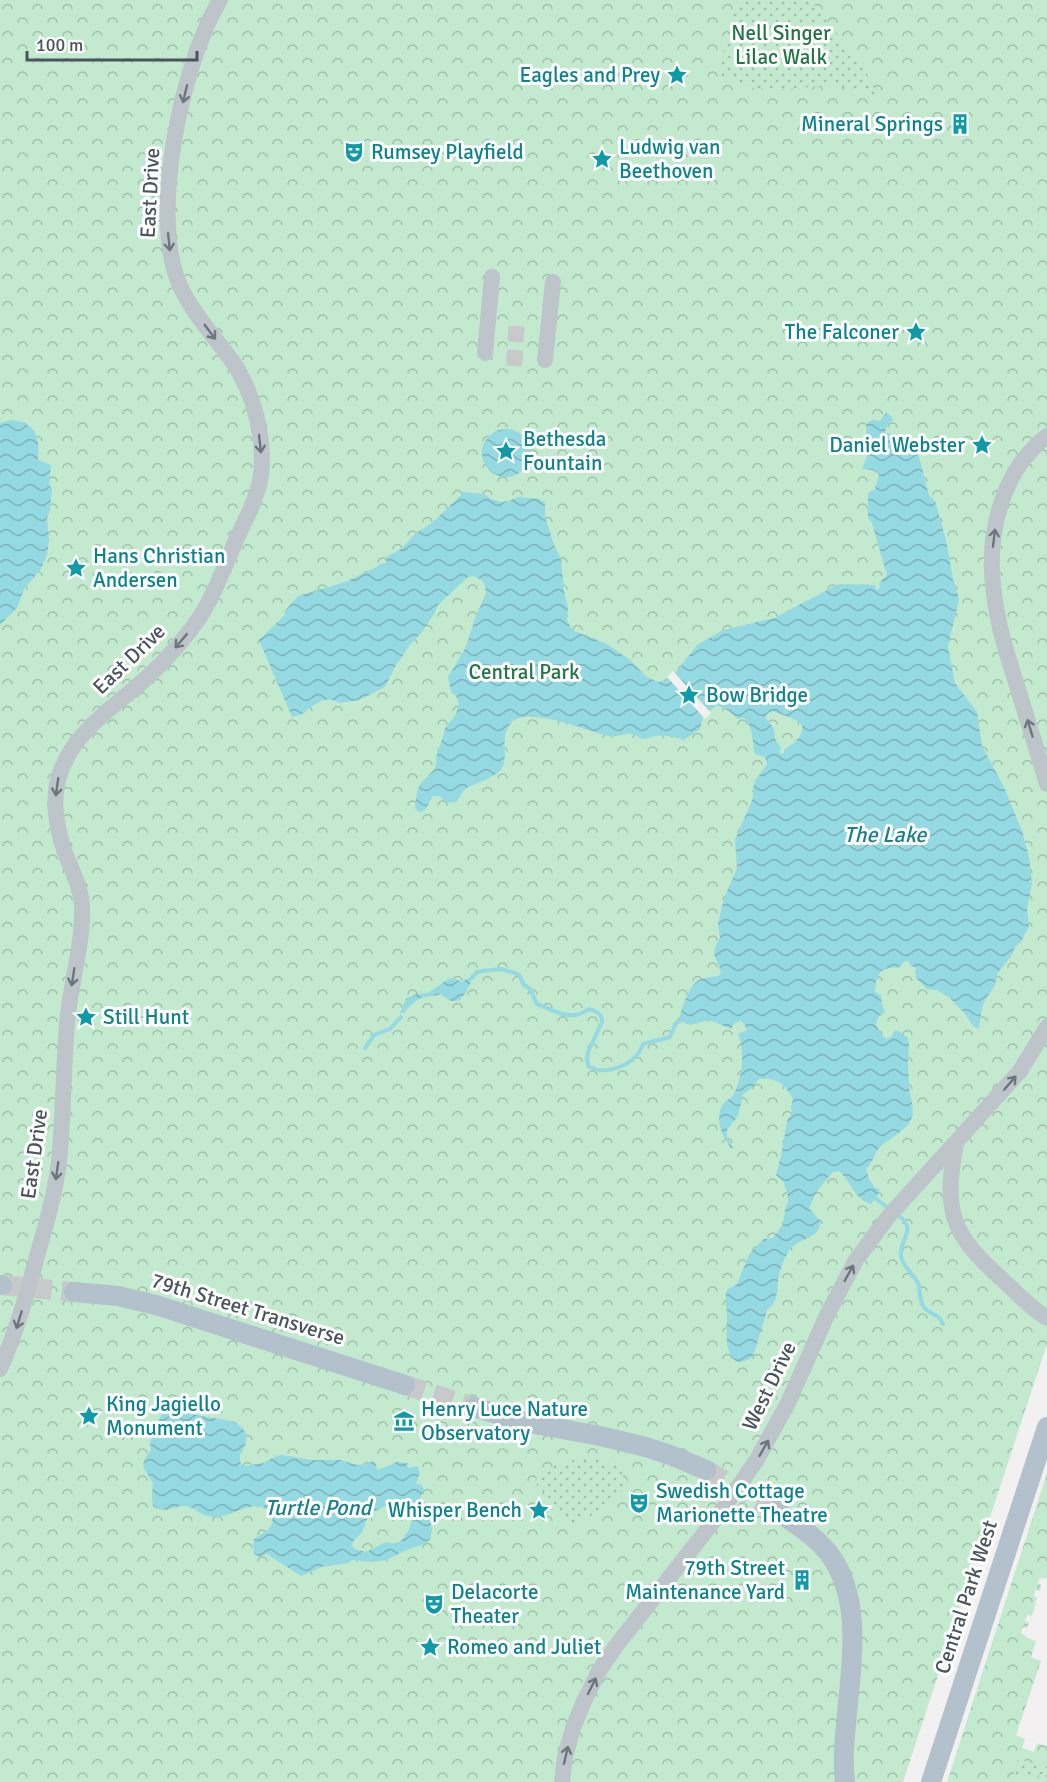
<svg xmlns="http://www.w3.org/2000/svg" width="1047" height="1782" font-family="Signika,sans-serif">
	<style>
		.park { fill: url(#park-crowns) }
		.garden { fill: url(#garden-dots) }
		.water { fill: url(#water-waves); fill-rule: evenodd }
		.pier { fill: #f2f0f0 }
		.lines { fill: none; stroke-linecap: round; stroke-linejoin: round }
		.stream { stroke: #95d9e2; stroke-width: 4 }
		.minor-tunnel { stroke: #c8c9cb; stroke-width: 16; stroke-dasharray: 16 8; stroke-linecap: butt }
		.major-tunnel { stroke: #c8c9cb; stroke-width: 20; stroke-dasharray: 20 10; stroke-linecap: butt }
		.minor { stroke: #bdc5cb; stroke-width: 16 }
		.major { stroke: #b2c1cb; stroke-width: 20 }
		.oneway { stroke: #6c767d }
		.labels { text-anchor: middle; stroke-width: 6; stroke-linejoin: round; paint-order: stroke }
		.park-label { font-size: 21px; fill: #227544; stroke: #fff }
		.culture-label { font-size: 21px; fill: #0d838f; stroke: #fff; text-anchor: start }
		.street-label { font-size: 21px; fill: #4a545b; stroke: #fff }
		.water-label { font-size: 22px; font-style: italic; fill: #1b808d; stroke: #fff }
	</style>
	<defs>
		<pattern id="park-crowns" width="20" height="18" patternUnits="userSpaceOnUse" patternTransform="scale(1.5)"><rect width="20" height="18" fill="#c3eacf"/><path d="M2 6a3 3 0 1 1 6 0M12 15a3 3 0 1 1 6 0" fill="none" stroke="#a0c0ab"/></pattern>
		<pattern id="garden-dots" width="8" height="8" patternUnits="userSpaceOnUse" patternTransform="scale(1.5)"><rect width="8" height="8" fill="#c3eacf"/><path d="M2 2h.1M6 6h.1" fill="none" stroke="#a0c0ab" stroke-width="1.8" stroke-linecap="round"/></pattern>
		<pattern id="water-waves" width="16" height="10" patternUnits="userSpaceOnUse" patternTransform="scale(1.5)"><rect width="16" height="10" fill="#95d9e2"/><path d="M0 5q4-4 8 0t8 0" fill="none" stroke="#7cb3ba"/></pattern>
	</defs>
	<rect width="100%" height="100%" fill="#f2f0f0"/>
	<!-- park -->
	<g class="park">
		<polygon points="0,0 1047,0 1047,1344 903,1782 0,1782"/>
		<polygon points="1047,1473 1047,1578 1039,1579 1038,1584 1041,1585 1040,1591 1035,1590 1034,1596 1037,1598 1032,1616 1027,1615 1025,1621 1029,1623 1027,1628 1023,1627 1021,1633 1025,1635 1025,1637 1036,1641 1031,1657 1041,1661 1016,1735 1025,1739 1022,1748 1034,1752 1037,1743 1047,1746 1047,1782 947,1782"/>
	</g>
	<!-- garden -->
	<g class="garden">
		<polygon points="737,0 810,0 862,64 877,95 831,85 788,89 758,89 736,83 733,79 726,76 724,77 719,73 719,68"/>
		<path d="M587 1459C596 1459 613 1460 619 1468 633 1485 612 1508 595 1511L594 1514 570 1528 546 1494 534 1482C548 1464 565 1460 587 1459Z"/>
		<polygon points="1018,1759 1045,1767 1047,1763 1047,1775 1027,1776 1012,1781"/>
	</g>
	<!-- water -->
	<g class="water">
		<path d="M886 413 890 415 893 420 886 427 885 433 900 434 904 436 919 457 929 495 935 501 946 540 953 579 959 599 948 647 955 683 977 712 982 746 1004 787 1022 831 1029 857 1032 883 1027 908 1029 926 1021 942 1015 947 1012 955 997 974C997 985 991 991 985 1000 981 1008 980 1020 979 1029L973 1026 966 1015 949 997 937 990 927 989 916 978 915 970 917 968 911 966 908 961H905L900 967C891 968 881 967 878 977L879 979 876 981 875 991 881 996 882 1007 885 1010 884 1013 878 1017 876 1025 882 1035 887 1039 891 1037 894 1031H899L908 1038C910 1046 908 1053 908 1062 908 1069 909 1077 909 1085 909 1095 915 1107 912 1117 908 1130 890 1138 881 1146 874 1153 873 1163 866 1169L869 1179 875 1188 879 1189V1193L871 1204C854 1199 851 1181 839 1171L833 1172 817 1191 809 1208 820 1221C821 1240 796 1238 788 1252 784 1259 779 1272 778 1280 777 1292 778 1302 767 1310L754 1354C751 1360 743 1362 737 1362 723 1352 727 1332 727 1317 727 1309 725 1301 726 1292L728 1289 737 1284 750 1253 764 1239 773 1238 783 1224 785 1209 788 1202V1196L785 1188 784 1182 776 1175 781 1156 787 1121 792 1112 791 1107 793 1099C785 1084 777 1077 759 1079L752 1088 743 1094 738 1116 727 1130V1137L733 1148H731C722 1137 714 1118 723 1104 726 1100 731 1099 733 1095 743 1077 745 1052 738 1034L747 1030 744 1024 740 1020 734 1024 731 1029 712 1021H705L690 1025 680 1021V1016C683 1005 689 986 699 980 705 977 713 977 719 976L721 972C715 955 710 955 720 938L718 924 719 918 725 896 737 868 735 840 753 798V789L755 781 767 764 765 757 754 753C753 741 753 727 744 718L738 719 729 711 717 705 703 716 700 729 684 740C676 737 666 735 657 736 653 736 648 739 644 739 639 739 636 734 631 734 624 733 617 738 608 736 589 732 527 705 511 723 499 737 509 756 502 768 497 777 476 783 467 788 462 791 460 798 456 802L447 803 439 796H433L425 810 419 812 415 808C416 802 416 793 419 787 424 776 439 772 436 757L444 734 445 728 456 714 459 703 456 696 451 692 448 677 466 647 474 621 486 593 485 586 483 581 474 576 468 577 438 605 434 614 422 632 409 646 395 667 385 687 359 700 340 703 330 699 321 701 309 708 303 714 292 717 259 640 286 614 284 612 298 596 345 582 387 562 386 557 401 549 416 533 432 523 461 495 462 492 484 494 491 499 501 502 509 501 518 497 541 499V501L545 502V516L554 545 561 559 564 591 568 608 567 620 572 630 607 644 629 659 647 677 658 682 665 681 676 672 697 645 723 630 774 618 839 584 875 585 876 589 878 590 880 587 879 583 887 575 872 523 868 518V493L875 489 879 474 872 470 862 469 868 455 865 448 867 423 872 420 880 421ZM772 711C782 715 796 718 802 725 804 737 793 744 784 750V753L782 754 779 753 781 748 775 739 774 729 766 718 767 714Z"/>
		<path d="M13 420C37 424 40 438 38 460L51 465 49 485 52 488 50 510 47 519 49 540 47 555 41 569 24 589 17 608 0 625V423Z"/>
		<circle cx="506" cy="453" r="24"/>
		<path d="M473 975 474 976 465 994 460 1000C450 1003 448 999 441 994 435 996 432 996 425 997 417 998 409 1007 404 1013H400L406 999 416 994 428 993 448 979 453 978 462 982Z"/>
		<path d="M176 1404C184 1407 192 1415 201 1416 216 1419 254 1419 245 1445 242 1453 236 1458 243 1466L264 1463 276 1456 283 1455 312 1460H340L357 1465 365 1464 373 1461 376 1464 377 1470 398 1462 407 1463 408 1468 417 1466 420 1473 416 1484H420L424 1489 420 1499 428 1505 432 1530 430 1539 425 1544 409 1549 386 1560 372 1562 353 1560 348 1563 322 1567 301 1576 270 1556 267 1554 259 1557 254 1554 253 1546 254 1539 269 1529 273 1522C266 1490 234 1517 216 1517 200 1517 197 1508 185 1506 173 1505 167 1515 153 1506L152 1497 153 1483C144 1467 138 1467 151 1450L150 1442C157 1431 158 1408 176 1404ZM399 1502 407 1506 412 1520 409 1529 402 1540 396 1544 386 1542 366 1552 354 1549 352 1545C354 1537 360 1537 363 1530 365 1528 364 1524 366 1521 372 1511 387 1504 399 1502Z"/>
	</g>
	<!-- pier -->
	<polygon class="pier" points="673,671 711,713 705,719 667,677"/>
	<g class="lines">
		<!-- stream -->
		<g class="stream">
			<path d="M471 979 477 972 482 971 501 969 515 973 519 975 524 985 530 989 537 1004C548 1008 563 1017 575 1015 580 1015 585 1011 589 1009 596 1011 603 1014 602 1022L588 1052 587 1060 589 1067C608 1076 637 1064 643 1044L670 1037 676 1023 680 1021"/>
			<polyline points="365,1048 374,1035 390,1029 401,1017"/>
			<polyline points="875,1198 888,1208"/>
			<path d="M897 1214C919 1231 899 1237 901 1256 903 1267 913 1274 918 1283 921 1290 919 1299 923 1306 928 1315 938 1312 943 1324"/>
		</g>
		<!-- minor-tunnel -->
		<polyline class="minor-tunnel" points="514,366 517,320"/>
		<!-- major-tunnel -->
		<g class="major-tunnel">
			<polyline points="2,1285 74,1292"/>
			<polyline points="405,1385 474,1407"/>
			<polyline points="706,1470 777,1511"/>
		</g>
		<!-- minor -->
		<g class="minor">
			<polyline points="485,353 492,277"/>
			<polyline points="545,360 553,282"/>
			<path d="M1047 436C1000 472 986 537 994 594 998 628 1009 660 1019 692 1028 723 1038 753 1047 784"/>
			<path d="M956 1143C943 1213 951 1234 1005 1282 1018 1294 1032 1309 1047 1318"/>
			<path d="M0 1369C16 1333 27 1295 37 1256 46 1225 55 1194 59 1162 64 1112 63 1062 68 1013 72 980 83 941 82 909 82 889 72 871 65 853 57 830 52 804 58 780 71 729 121 704 155 670 173 652 190 633 203 612 217 589 226 563 237 538 246 518 258 497 261 475 265 438 254 392 232 361 215 337 194 315 181 288 148 219 182 63 220 0"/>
			<polyline points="562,1782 565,1757 573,1728 585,1699 599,1671 616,1646 720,1513 756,1461 788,1403 827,1315 856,1260 888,1217 1020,1071 1047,1027"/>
		</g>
		<!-- major -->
		<g class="major">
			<polyline points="0,1285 2,1285"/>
			<polyline points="74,1292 118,1296 156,1305 405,1385"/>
			<polyline points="474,1407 524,1422 600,1436 646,1447 673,1456 706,1470"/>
			<path d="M777 1511C795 1524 816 1536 830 1555 862 1599 852 1662 847 1713 845 1736 842 1759 845 1782"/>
			<polyline points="931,1782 1047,1427"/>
		</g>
	</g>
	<!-- one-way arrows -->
	<defs><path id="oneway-shaft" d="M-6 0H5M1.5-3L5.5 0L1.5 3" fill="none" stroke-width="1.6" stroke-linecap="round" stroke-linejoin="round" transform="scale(1.5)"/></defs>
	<g class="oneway">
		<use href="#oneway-shaft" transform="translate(185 94) rotate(103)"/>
		<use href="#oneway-shaft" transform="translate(169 242) rotate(84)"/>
		<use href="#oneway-shaft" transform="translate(210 332) rotate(53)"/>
		<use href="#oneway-shaft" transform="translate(260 444) rotate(84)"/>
		<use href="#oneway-shaft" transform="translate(994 538) rotate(-83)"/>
		<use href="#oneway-shaft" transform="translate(181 641) rotate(130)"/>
		<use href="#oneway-shaft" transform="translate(1030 728) rotate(-107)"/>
		<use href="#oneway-shaft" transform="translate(57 787) rotate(98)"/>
		<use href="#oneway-shaft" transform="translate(73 977) rotate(99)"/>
		<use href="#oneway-shaft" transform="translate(1010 1083) rotate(-49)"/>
		<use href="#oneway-shaft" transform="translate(57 1171) rotate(98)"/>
		<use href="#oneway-shaft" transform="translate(849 1273) rotate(-61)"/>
		<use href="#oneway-shaft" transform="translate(19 1320) rotate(107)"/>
		<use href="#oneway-shaft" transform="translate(764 1448) rotate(-60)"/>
		<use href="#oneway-shaft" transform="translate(592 1686) rotate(-63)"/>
		<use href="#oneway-shaft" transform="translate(566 1755) rotate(-77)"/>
	</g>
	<!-- icons -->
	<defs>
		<g id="sight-bare" transform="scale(1.62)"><path d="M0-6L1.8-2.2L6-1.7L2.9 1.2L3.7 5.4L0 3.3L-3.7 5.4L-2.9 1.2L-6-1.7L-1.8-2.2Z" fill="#0f9aa8" stroke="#fff" stroke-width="2.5" paint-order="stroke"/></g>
		<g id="building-bare" transform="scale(1.62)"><path d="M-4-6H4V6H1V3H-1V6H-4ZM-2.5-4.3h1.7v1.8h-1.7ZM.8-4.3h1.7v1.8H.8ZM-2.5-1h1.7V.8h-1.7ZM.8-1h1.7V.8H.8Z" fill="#0f9aa8" stroke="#fff" stroke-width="2.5" paint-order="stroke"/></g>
		<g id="theatre-bare" transform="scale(1.62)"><path d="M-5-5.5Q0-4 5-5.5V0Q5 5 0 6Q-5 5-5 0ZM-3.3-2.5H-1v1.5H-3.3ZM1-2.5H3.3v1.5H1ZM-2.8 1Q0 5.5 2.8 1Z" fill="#0f9aa8" stroke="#fff" stroke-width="2.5" paint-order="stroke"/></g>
		<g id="museum-bare" transform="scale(1.62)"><path d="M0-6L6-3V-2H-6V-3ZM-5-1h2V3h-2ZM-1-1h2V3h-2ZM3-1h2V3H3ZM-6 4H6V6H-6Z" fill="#0f9aa8" stroke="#fff" stroke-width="2.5" paint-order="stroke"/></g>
	</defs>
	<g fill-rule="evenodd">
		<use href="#sight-bare" x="677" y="75"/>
		<use href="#building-bare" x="960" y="124"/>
		<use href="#theatre-bare" x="354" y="152"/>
		<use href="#sight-bare" x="602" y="159"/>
		<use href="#sight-bare" x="916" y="332"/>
		<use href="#sight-bare" x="982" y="445"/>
		<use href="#sight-bare" x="506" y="451"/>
		<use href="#sight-bare" x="76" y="568"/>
		<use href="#sight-bare" x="689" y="695"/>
		<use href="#sight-bare" x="86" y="1017"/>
		<use href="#sight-bare" x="89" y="1416"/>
		<use href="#museum-bare" x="404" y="1421"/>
		<use href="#theatre-bare" x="639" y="1503"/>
		<use href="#sight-bare" x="539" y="1510"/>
		<use href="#building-bare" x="802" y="1580"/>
		<use href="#theatre-bare" x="434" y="1604"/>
		<use href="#sight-bare" x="430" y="1647"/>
	</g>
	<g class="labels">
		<!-- park labels -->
		<g class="park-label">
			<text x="781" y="40">Nell Singer<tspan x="781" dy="24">Lilac Walk</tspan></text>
			<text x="524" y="679">Central Park</text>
		</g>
		<!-- culture labels -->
		<g class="culture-label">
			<text x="660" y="82" text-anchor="end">Eagles and Prey</text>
			<text x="943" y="131" text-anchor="end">Mineral Springs</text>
			<text x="619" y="154">Ludwig van<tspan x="619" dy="24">Beethoven</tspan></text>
			<text x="371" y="159">Rumsey Playfield</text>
			<text x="899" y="339" text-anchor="end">The Falconer</text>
			<text x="523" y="446">Bethesda<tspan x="523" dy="24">Fountain</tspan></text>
			<text x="965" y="452" text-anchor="end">Daniel Webster</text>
			<text x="93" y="563">Hans Christian<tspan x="93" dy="24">Andersen</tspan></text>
			<text x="706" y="702">Bow Bridge</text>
			<text x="103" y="1024">Still Hunt</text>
			<text x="106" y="1411">King Jagiello<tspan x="106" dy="24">Monument</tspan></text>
			<text x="421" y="1416">Henry Luce Nature<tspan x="421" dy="24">Observatory</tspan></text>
			<text x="656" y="1498">Swedish Cottage<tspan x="656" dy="24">Marionette Theatre</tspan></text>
			<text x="522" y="1517" text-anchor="end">Whisper Bench</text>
			<text x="785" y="1575" text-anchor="end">79th Street<tspan x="785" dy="24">Maintenance Yard</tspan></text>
			<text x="451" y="1599">Delacorte<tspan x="451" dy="24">Theater</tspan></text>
			<text x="447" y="1654">Romeo and Juliet</text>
		</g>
		<!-- street labels -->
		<g class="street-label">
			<text transform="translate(150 193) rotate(-87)" y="7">East Drive</text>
			<text transform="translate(129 659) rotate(-44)" y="7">East Drive</text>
			<text transform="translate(34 1154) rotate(-82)" y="7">East Drive</text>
			<text transform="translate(248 1309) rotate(17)" y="7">79th Street Transverse</text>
			<text transform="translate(769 1386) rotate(-64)" y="7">West Drive</text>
			<text transform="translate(966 1597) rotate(-72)" y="7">Central Park West</text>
		</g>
		<!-- water labels -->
		<g class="water-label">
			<text x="885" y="842">The Lake</text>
			<text x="318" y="1515">Turtle Pond</text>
		</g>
	</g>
	<!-- scale -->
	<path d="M27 51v9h170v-9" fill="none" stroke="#4a545b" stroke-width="3"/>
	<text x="36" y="51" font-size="18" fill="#4a545b" stroke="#ffffff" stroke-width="4.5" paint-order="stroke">100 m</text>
</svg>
